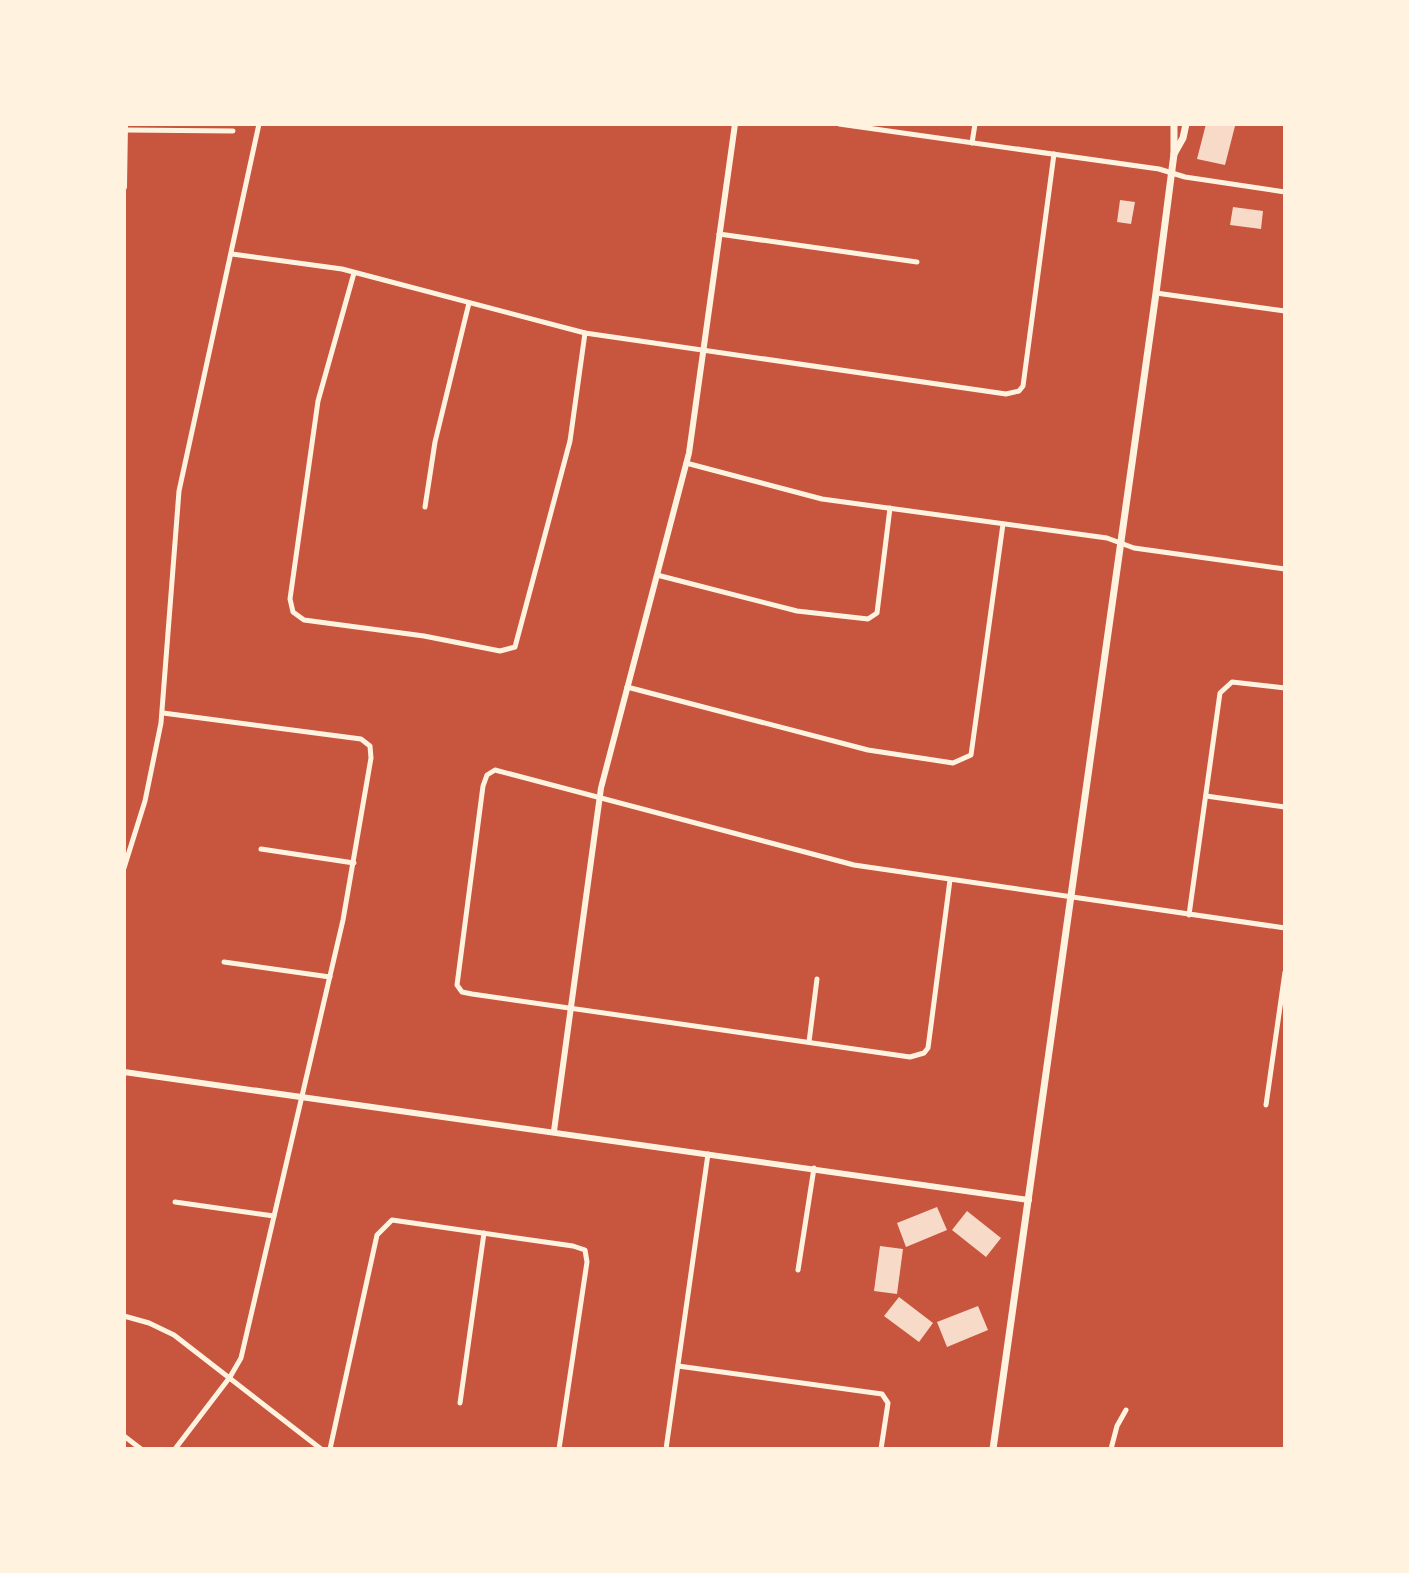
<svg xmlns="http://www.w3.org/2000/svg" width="1409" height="1573" font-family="Mulish,sans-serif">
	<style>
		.building { fill: #f7dbc8 }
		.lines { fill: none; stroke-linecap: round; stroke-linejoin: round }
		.minor { stroke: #fff3e0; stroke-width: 5 }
		.tertiary { stroke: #fff3e0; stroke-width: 6 }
		.secondary { stroke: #fff3e0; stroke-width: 7 }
	</style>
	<rect width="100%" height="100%" fill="#c8553d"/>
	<!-- building -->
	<g class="building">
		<polygon points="1206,124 1235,126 1225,165 1197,159"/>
		<polygon points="1120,200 1135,202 1131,224 1117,222"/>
		<polygon points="1233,207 1263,211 1261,229 1230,225"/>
		<polygon points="937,1207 947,1230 906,1247 897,1223"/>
		<polygon points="967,1211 1001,1238 986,1257 952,1230"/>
		<polygon points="880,1246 903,1249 897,1294 874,1291"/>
		<polygon points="899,1297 933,1323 919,1342 884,1316"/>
		<polygon points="978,1306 988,1330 947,1347 937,1322"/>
	</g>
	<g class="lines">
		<!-- minor -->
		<g class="minor">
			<polyline points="839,124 1159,169 1185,177 1285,192"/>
			<polyline points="125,130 233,131"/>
			<polyline points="972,143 975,124"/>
			<polyline points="719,234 917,262"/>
			<polyline points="232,254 342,269 585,333 1006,394 1019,391 1023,386 1054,154"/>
			<polyline points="354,273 318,401 290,599 293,612 304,620 424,636 500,651 515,647 570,441 585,333"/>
			<polyline points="1156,293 1285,311"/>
			<polyline points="686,463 822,499 1107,538 1134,548 1285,569"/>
			<polyline points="425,507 435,442 469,303"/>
			<polyline points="657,575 797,611 868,619 877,613 890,508"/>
			<polyline points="627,687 868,750 953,763 971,755 1003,524"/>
			<polyline points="163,713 361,739 370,746 371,758 343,920 241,1358 230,1377 175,1449"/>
			<polyline points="1206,796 1285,807"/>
			<polyline points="261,849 354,863"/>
			<polyline points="124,868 145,801 161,723 179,491 259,124"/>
			<polyline points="950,880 928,1048 924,1053 910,1057 472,994 462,992 457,985 483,786 487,775 495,770 854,865 1285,928"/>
			<polyline points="1189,915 1220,693 1232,682 1285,688"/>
			<polyline points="224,962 330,977"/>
			<polyline points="809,1042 817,979"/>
			<polyline points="1266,1105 1285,972"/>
			<polyline points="175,1202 274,1216"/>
			<polyline points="798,1270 814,1168"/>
			<polyline points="124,1316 149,1323 174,1335 321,1449"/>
			<polyline points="678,1366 882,1394 888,1403 881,1449"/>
			<polyline points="460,1403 484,1233"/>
			<polyline points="124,1436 141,1449"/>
			<polyline points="330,1449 377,1235 392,1220 573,1246 585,1250 587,1262 559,1449"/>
			<polyline points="666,1449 708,1154"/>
			<polyline points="1111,1449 1117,1426 1126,1410"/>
		</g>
		<!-- tertiary -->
		<g class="tertiary">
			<polyline points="124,187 125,124"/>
			<polyline points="124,1072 1029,1200"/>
			<polyline points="554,1131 601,788 689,453 735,124"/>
		</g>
		<!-- secondary -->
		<g class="secondary">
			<polyline points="1174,154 1183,138 1186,124"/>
			<polyline points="993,1449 1156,293 1174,154 1174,124"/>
		</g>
	</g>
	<!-- border -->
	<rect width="1409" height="1573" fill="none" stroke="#fff3e0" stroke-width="252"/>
</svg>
